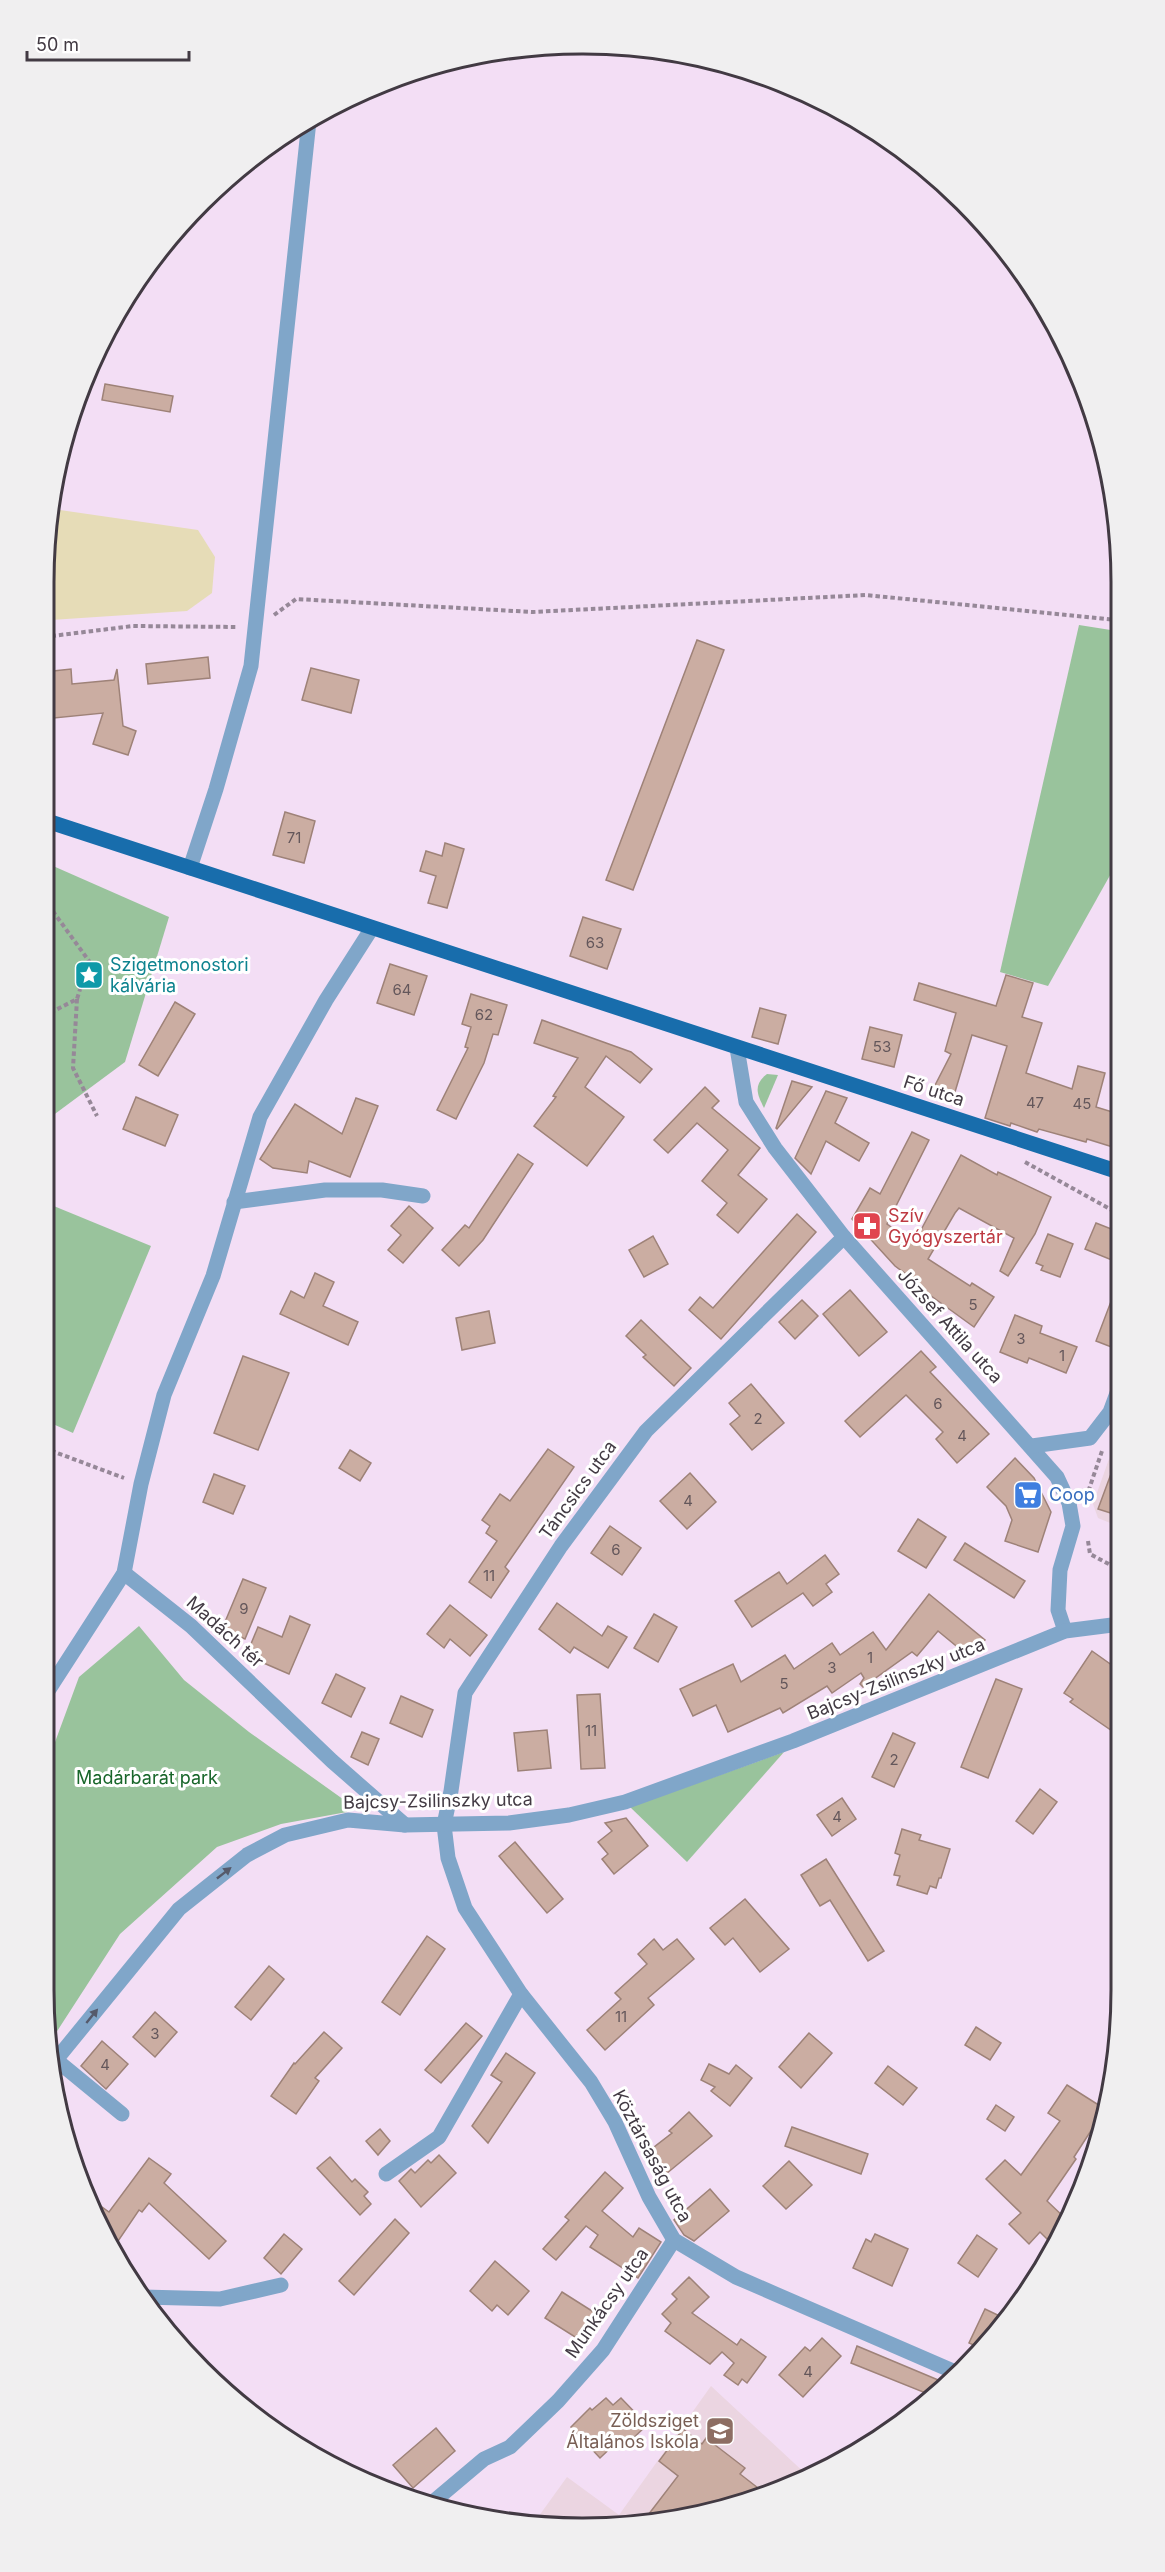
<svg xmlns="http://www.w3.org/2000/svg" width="1165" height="2572" font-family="Inter,sans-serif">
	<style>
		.education { fill: #ebd5e1 }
		.green { fill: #99c39c }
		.sand { fill: #e6dcb7 }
		.building { fill: #cbada2; stroke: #9e8278; stroke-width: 1.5 }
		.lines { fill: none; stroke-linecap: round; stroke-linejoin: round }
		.path { stroke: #968898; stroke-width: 4; stroke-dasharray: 4.5 3; stroke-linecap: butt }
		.minor { stroke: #80a6c9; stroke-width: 15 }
		.major { stroke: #186dac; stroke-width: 15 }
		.oneway { fill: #555a6b }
		.labels { text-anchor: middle; stroke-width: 6; stroke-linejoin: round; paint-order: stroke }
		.number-label { font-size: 15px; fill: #64575b }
		.culture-label { font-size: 18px; fill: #0d838f; stroke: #fff; text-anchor: start }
		.street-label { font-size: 18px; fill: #423a43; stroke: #fff }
		.health-label { font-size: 18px; fill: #be3a42; stroke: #fff; text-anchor: start }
		.shop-label { font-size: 18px; fill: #366cbe; stroke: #fff; text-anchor: start }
		.park-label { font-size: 18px; fill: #18662a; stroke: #fff }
		.education-label { font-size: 18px; fill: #785e54; stroke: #fff; text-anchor: end }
		.rim { fill: none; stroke: #423a43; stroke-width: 3 }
	</style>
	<rect width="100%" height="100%" fill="#f3def5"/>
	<!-- education -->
	<g class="education">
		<polygon points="1120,1428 1120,1527 1098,1518 1093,1504"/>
		<polygon points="711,2386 808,2476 755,2500 653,2524 536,2520 567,2477 619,2515"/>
	</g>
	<!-- green -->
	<g class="green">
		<polygon points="1079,625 1117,631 1118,861 1048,986 1000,972"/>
		<polygon points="44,862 169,917 125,1062 44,1122"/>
		<path d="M767 1074 778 1075 764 1108C757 1094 753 1085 767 1074Z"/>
		<polygon points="44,1202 151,1246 73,1433 44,1420"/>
		<polygon points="139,1626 184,1680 249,1732 347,1802 347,1812 281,1824 217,1847 120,1934 52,2039 44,1989 44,1772 79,1677"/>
		<polygon points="784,1752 687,1862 630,1807"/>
	</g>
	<!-- sand -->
	<polygon class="sand" points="60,510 198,530 215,557 212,593 187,611 51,620 44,611 44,582 50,519"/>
	<!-- building -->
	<g class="building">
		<polygon points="105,384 173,396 170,412 102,400"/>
		<polygon points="697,640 724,650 633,890 606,880"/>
		<polygon points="208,657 210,678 148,684 146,664"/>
		<polygon points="311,668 359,680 351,713 302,700"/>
		<polygon points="71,669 72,684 114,680 117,669 123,726 136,731 128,755 93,744 103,713 44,719 44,672"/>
		<polygon points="285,812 315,821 304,863 273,855"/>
		<polygon points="445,843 464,849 447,908 428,903 436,876 420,871 426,851 442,856"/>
		<polygon points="583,917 621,929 607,969 570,956"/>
		<polygon points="390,964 427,976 414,1015 377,1003"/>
		<polygon points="1006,975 1033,983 1022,1017 1042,1023 1026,1073 1072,1089 1078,1066 1105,1073 1096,1107 1119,1114 1119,1149 1087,1139 1086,1142 1039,1129 1037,1132 1011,1123 1010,1126 985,1118 1007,1046 972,1035 952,1102 930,1095 951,1054 945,1051 956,1013 914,1000 919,983 996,1006"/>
		<polygon points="471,994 507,1005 498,1035 493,1034 484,1063 456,1119 437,1110 468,1048 465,1047 471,1027 462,1024"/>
		<polygon points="175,1002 195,1014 158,1076 139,1065"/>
		<polygon points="760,1008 786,1015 778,1044 752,1037"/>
		<polygon points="542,1020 631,1052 652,1069 640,1083 606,1056 585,1087 624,1117 587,1166 534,1126 556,1097 553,1096 578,1058 534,1043"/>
		<polygon points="870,1027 902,1035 894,1067 862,1059"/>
		<polygon points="792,1081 812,1087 777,1129 776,1128"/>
		<polygon points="705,1087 719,1101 712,1108 760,1148 738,1175 767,1199 738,1233 717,1215 727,1203 702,1181 728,1150 697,1123 668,1153 654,1140"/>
		<polygon points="826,1091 847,1098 835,1123 869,1143 859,1161 826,1141 811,1174 795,1158"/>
		<polygon points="136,1097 178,1115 165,1146 123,1129"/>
		<polygon points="356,1098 378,1106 350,1177 309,1161 307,1173 273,1168 260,1159 295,1104 342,1134"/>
		<polygon points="912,1132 929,1140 887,1224 914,1243 961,1155 997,1175 998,1172 1051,1197 1035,1234 1008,1276 1000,1271 1014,1238 959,1208 955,1213 928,1259 970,1286 972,1283 994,1297 974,1327 916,1285 918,1283 895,1266 852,1219 870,1188 880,1194"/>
		<polygon points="518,1154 533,1164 483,1240 459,1266 442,1250 465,1225 469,1228"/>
		<polygon points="409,1206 433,1228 403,1263 388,1250 401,1235 391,1226"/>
		<polygon points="797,1214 816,1232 721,1339 689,1310 700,1297 713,1308"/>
		<polygon points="1096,1223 1119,1232 1119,1263 1085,1249"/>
		<polygon points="1048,1234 1073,1244 1060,1277 1041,1270 1043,1266 1036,1263"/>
		<polygon points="653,1236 668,1264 644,1277 629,1250"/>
		<polygon points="315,1273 334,1282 323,1306 358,1322 348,1345 280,1314 291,1291 304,1298"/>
		<polygon points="1118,1283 1119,1284 1119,1350 1096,1341"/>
		<polygon points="850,1290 887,1332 859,1356 823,1314"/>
		<polygon points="802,1300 818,1316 795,1339 779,1322"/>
		<polygon points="489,1311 495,1343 462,1350 456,1318"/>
		<polygon points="1015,1315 1042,1326 1040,1333 1077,1347 1066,1373 1029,1358 1027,1363 1000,1352"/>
		<polygon points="641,1320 691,1368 674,1386 643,1357 646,1355 626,1336"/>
		<polygon points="921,1351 936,1367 930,1372 989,1434 957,1463 936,1439 943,1432 906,1395 860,1437 845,1421"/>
		<polygon points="243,1356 289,1373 258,1450 214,1433"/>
		<polygon points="751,1384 784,1423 752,1450 730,1424 740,1416 729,1403"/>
		<polygon points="548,1449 574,1467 505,1567 509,1571 491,1598 469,1582 497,1541 486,1533 490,1526 482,1520 500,1494 510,1501"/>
		<polygon points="350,1450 371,1463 360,1481 339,1468"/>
		<polygon points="1118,1455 1120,1455 1120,1516 1098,1509"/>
		<polygon points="1015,1458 1034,1478 1051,1512 1038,1552 1005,1541 1012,1520 1006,1506 987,1487"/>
		<polygon points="690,1473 716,1502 687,1529 660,1501"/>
		<polygon points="214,1474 245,1486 233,1514 203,1502"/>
		<polygon points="918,1519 946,1537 926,1568 898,1551"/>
		<polygon points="610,1526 641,1548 622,1575 591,1553"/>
		<polygon points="965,1543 1025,1581 1014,1598 954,1560"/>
		<polygon points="825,1555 839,1574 826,1584 832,1592 813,1606 803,1593 752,1627 735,1601 779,1572 787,1584"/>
		<polygon points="243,1579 266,1588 245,1639 222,1629"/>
		<polygon points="929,1594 985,1640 966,1654 938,1631 917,1656 912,1652 863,1687 860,1684 864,1678 861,1673 832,1693 827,1686 783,1713 780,1708 728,1732 716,1705 693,1716 680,1689 733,1664 741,1682 785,1655 794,1669 832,1643 840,1655 873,1632 886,1650"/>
		<polygon points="557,1603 602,1636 608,1626 627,1637 608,1668 574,1647 570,1653 539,1629"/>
		<polygon points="450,1605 487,1635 470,1656 450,1639 444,1648 427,1634"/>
		<polygon points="654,1614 677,1627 658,1662 634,1648"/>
		<polygon points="290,1616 310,1625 289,1674 259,1661 261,1656 248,1651 258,1627 282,1637"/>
		<polygon points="1092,1651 1120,1671 1121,1737 1070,1702 1073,1699 1064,1693"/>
		<polygon points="336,1674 365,1688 351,1717 322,1703"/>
		<polygon points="996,1679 1022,1689 988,1778 961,1767"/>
		<polygon points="600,1694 605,1768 581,1769 577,1695"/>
		<polygon points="401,1696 433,1710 422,1737 390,1723"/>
		<polygon points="547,1730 551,1768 518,1771 514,1733"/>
		<polygon points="362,1732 379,1739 368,1765 351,1757"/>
		<polygon points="893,1733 915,1743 894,1787 872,1777"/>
		<polygon points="1040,1789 1057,1802 1033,1834 1016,1821"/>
		<polygon points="842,1798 856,1819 832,1836 817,1815"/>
		<polygon points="626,1818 648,1846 614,1874 602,1859 608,1854 598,1842 612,1831 605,1823"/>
		<polygon points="902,1829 921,1835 919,1840 950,1849 941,1878 939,1878 936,1888 930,1886 927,1894 897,1885 900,1876 894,1875 900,1855 895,1853"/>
		<polygon points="515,1842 563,1899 547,1913 499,1856"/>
		<polygon points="826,1859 884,1951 868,1961 830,1900 820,1906 801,1875"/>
		<polygon points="745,1899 789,1949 760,1972 733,1938 725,1945 710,1928"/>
		<polygon points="427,1936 445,1949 400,2015 382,2002"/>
		<polygon points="654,1939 663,1950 677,1939 694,1959 648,1998 654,2005 605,2050 587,2030 621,1999 615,1993 647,1964 638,1954"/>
		<polygon points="269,1966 284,1979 251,2020 235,2007"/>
		<polygon points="155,2012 177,2032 155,2057 133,2037"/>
		<polygon points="466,2023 482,2036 441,2083 425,2070"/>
		<polygon points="976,2027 1001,2043 990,2060 965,2045"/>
		<polygon points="324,2032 342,2048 315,2078 319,2081 296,2114 271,2096 294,2063 295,2064"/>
		<polygon points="809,2033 832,2053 801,2088 779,2067"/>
		<polygon points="102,2041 128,2064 106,2089 81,2066"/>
		<polygon points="506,2053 535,2073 488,2143 472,2126 502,2082 491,2075"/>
		<polygon points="709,2064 729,2074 736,2065 752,2078 730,2106 711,2091 715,2087 701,2080"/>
		<polygon points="888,2066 917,2088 903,2105 875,2083"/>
		<polygon points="1067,2085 1105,2109 1074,2157 1076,2159 1047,2201 1066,2219 1047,2239 1040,2232 1029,2244 1009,2224 1021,2213 986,2179 1005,2160 1021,2175 1060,2121 1048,2113"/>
		<polygon points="996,2105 1014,2117 1005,2131 987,2119"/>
		<polygon points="689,2112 712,2136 666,2174 649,2151 672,2133 669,2131"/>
		<polygon points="792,2127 868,2154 861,2174 785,2146"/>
		<polygon points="380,2129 390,2141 378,2155 366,2141"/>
		<polygon points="439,2155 456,2173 421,2207 399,2181 411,2169 415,2173 428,2160 431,2163"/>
		<polygon points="330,2157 352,2182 355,2179 368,2192 364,2196 371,2204 360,2215 317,2168"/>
		<polygon points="149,2158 171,2174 164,2183 226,2241 209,2259 149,2203 142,2212 139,2210 112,2250 88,2197 109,2212"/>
		<polygon points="789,2161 812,2185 786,2209 763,2186"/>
		<polygon points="605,2172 623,2188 602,2211 633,2237 639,2228 661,2242 638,2278 590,2247 598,2235 586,2226 556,2260 543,2249 569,2220 565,2217"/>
		<polygon points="710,2189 729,2211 694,2241 684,2235 674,2220"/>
		<polygon points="395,2219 409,2233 354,2295 339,2281"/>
		<polygon points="284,2234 302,2249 281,2274 264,2258"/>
		<polygon points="875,2234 908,2249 892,2286 853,2268 866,2239 871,2242"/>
		<polygon points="977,2235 997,2249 978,2277 958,2263"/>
		<polygon points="495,2261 529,2291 508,2315 497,2305 492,2311 470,2291"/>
		<polygon points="689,2277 709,2297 692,2313 737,2345 741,2339 766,2357 747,2383 742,2379 738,2385 724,2375 734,2363 722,2352 710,2364 665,2331 671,2323 662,2314 677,2299 672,2294"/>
		<polygon points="562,2292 600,2316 583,2342 545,2318"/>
		<polygon points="985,2309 1004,2318 982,2349 969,2343"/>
		<polygon points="822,2338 841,2356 803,2397 779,2375 805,2347 810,2351"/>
		<polygon points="857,2346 943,2382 928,2394 851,2363"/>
		<polygon points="606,2398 613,2405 621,2398 647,2425 626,2445 620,2439 600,2458 571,2427 590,2408 592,2410"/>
		<polygon points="436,2428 455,2451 413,2488 393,2465"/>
		<polygon points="683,2429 702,2444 706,2438 745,2468 740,2474 767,2495 755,2500 653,2524 642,2523 678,2476 659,2461"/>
	</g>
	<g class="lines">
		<!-- path -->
		<g class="path">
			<polyline points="274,615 296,599 533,612 866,595 1117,620"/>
			<polyline points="44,637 133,626 237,627"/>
			<polyline points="44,899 89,961 90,968"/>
			<polyline points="77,999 73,1068 97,1116"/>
			<polyline points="44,1016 77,999 88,964"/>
			<polyline points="1025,1162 1119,1214"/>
			<polyline points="44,1448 124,1478"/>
			<polyline points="1086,1498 1102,1451"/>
			<polyline points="1088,1541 1090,1554 1120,1570"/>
		</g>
		<!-- minor -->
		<g class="minor">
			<polyline points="190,868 216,789 251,666 309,121"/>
			<polyline points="737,1048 746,1102 775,1148 844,1237 1057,1477 1069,1503 1073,1526 1060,1570 1058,1610 1065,1631"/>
			<polyline points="234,1202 325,1190 382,1190 423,1196"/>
			<polyline points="844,1237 646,1431 561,1546 465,1693 451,1791 444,1825 448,1858 465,1908 521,1994 591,2082 615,2122 649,2197 674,2240 736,2277 955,2372"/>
			<polyline points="1032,1446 1090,1438 1110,1412 1120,1385"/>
			<polyline points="124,1573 191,1626 332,1761 405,1825"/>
			<polyline points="44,1697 124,1573 141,1484 164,1395 213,1276 260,1117 326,1000 372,928"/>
			<polyline points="55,2059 122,2114"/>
			<polyline points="55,2061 179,1909 247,1855 285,1835 348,1820 405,1825 509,1823 569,1815 625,1802 793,1741 1065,1631 1120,1624"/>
			<polyline points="386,2174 439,2137 521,1994"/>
			<polyline points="143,2297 220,2299 281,2285"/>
			<polyline points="433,2502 484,2459 510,2447 558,2401 603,2350 674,2240"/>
		</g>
		<!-- major -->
		<polyline class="major" points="44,820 1119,1172"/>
	</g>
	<!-- one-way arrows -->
	<defs><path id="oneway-solid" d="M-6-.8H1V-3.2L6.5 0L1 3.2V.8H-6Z" transform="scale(1.5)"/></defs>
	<g class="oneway">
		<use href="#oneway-solid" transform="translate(224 1873) rotate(-38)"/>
		<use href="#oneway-solid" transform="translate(92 2016) rotate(-51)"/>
	</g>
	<!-- icons -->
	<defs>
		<g id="sight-square" transform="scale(1.5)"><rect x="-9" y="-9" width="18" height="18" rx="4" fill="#0f9aa8" stroke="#fff"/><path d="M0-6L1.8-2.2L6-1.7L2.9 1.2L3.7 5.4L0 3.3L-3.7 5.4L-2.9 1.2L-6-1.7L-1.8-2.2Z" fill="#fff"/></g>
		<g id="pharmacy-square" transform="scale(1.5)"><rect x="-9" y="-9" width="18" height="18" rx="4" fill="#e0444e" stroke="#fff"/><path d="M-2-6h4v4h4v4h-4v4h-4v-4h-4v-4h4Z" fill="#fff"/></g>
		<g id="supermarket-square" transform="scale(1.5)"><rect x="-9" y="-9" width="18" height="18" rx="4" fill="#3f7fe0" stroke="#fff"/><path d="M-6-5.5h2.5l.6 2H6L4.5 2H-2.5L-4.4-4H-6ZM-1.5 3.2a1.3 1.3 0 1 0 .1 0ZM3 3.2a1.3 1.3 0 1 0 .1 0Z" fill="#fff"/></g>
		<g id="school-square" transform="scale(1.5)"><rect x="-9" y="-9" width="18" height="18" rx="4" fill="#8d6e63" stroke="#fff"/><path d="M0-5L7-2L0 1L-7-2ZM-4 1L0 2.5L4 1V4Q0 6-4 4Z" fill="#fff"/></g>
	</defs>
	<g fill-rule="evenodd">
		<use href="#sight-square" x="89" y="975"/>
		<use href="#pharmacy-square" x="867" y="1226"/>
		<use href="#supermarket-square" x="1028" y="1495"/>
		<use href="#school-square" x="720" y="2431"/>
	</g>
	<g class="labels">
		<!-- number labels -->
		<g class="number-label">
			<text x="294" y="843">71</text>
			<text x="595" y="948">63</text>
			<text x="402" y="995">64</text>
			<text x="484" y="1020">62</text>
			<text x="882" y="1052">53</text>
			<text x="1035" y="1108">47</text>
			<text x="1082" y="1109">45</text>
			<text x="973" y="1310">5</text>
			<text x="1021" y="1344">3</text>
			<text x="1062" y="1361">1</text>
			<text x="938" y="1409">6</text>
			<text x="758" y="1424">2</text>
			<text x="962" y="1441">4</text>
			<text x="688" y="1506">4</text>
			<text x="616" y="1555">6</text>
			<text x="489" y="1581">11</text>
			<text x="244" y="1614">9</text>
			<text x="870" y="1663">1</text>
			<text x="832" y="1673">3</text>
			<text x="784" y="1689">5</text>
			<text x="591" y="1736">11</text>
			<text x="894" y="1765">2</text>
			<text x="837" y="1822">4</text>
			<text x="621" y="2022">11</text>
			<text x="155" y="2039">3</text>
			<text x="105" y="2070">4</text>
			<text x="808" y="2377">4</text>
		</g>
		<!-- culture labels -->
		<g class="culture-label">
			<text x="110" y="971">Szigetmonostori<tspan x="110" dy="21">kálvária</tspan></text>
		</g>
		<!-- street labels -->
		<g class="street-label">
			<text transform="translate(934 1091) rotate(18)" y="6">Fő utca</text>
			<text transform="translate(950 1326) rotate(48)" y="6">József Attila utca</text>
			<text transform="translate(578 1490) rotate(-54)" y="6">Táncsics utca</text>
			<text transform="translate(225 1632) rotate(42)" y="6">Madách tér</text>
			<text transform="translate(896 1679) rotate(-22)" y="6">Bajcsy-Zsilinszky utca</text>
			<text transform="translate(438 1801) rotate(-1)" y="6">Bajcsy-Zsilinszky utca</text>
			<text transform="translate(652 2156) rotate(62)" y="6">Köztársaság utca</text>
			<text transform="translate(607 2303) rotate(-55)" y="6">Munkácsy utca</text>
		</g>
		<!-- health labels -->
		<g class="health-label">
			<text x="888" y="1222">Szív<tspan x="888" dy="21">Gyógyszertár</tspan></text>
		</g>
		<!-- shop labels -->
		<g class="shop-label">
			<text x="1049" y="1501">Coop</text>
		</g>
		<!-- park labels -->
		<g class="park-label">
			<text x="147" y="1784">Madárbarát park</text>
		</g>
		<!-- education labels -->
		<g class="education-label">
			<text x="699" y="2427">Zöldsziget<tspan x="699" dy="21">Általános Iskola</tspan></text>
		</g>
	</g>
	<!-- crop -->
	<path d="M0 0H1165V2572H0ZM582 54H583A528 528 0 0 1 1111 582V1990A528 528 0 0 1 583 2518H582A528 528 0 0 1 54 1990V582A528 528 0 0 1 582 54Z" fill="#f0eff0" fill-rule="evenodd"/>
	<path class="rim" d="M582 54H583A528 528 0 0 1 1111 582V1990A528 528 0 0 1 583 2518H582A528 528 0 0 1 54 1990V582A528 528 0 0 1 582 54Z"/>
	<!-- scale -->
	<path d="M27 51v9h162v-9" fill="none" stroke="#423a43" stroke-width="3"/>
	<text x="36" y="51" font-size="18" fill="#423a43" stroke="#ffffff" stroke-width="4.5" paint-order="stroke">50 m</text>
</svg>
